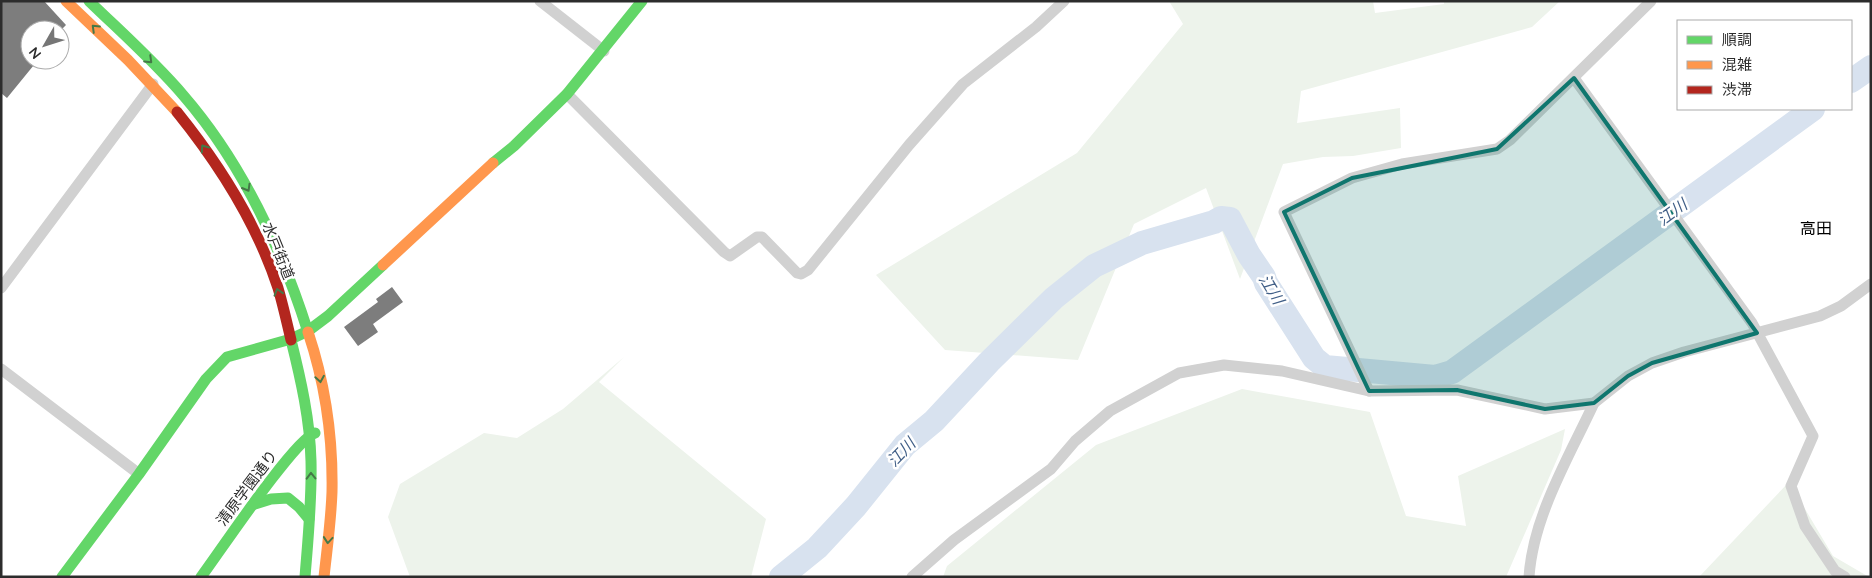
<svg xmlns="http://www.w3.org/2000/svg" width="1872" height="578" font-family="Quicksand,'Noto Sans JP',sans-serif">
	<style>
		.green { fill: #edf3eb }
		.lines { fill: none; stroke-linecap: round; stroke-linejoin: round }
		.river { stroke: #d8e2ef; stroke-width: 24 }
		.building { fill: #7d7d7d }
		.street { stroke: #d1d1d1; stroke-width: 11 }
		.fast { stroke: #63d668; stroke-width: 11 }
		.slow { stroke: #ff974d; stroke-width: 11 }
		.jam { stroke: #b3261e; stroke-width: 11 }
		.oneway { stroke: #457847 }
		.marked { fill: #0f766e; fill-opacity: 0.2; stroke: #0f766e; stroke-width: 4; stroke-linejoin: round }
		.labels { text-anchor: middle; stroke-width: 5; stroke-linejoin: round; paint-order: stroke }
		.street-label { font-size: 15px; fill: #2c2c2c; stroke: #fff }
		.water-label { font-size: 16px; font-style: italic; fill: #415f87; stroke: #fff }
		.neighbourhood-label { font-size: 16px; fill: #000; stroke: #fff }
	</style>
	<rect width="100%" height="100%" fill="#fff"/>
	<!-- green -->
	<g class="green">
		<polygon points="1169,1 1373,1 1375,13 1444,4 1444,1 1560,1 1532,27 1301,91 1297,123 1400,108 1401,148 1353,156 1323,157 1283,164 1240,279 1206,188 1134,224 1078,360 945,350 876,275 1077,153 1183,24"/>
		<polygon points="624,357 599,382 766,519 751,577 410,577 388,517 400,484 484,433 517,438 563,409"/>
		<polygon points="1242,389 1370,412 1406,516 1466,526 1458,476 1565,429 1561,450 1506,577 943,577 947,566 1096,445"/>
		<polygon points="1789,482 1833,556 1869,577 1699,577"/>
	</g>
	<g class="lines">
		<!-- river -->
		<g class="river">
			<polyline points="1851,81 1871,67"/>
			<polyline points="781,577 817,548 856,506 905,445 934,421 989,362 1054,298 1094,266 1142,243 1214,222 1221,218 1230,219 1249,255 1264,277 1266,283 1314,358 1325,367 1435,377 1452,372 1813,109"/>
		</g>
	</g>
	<!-- building -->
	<g class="building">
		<polygon points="1,1 44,1 66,25 61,30 30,30 30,60 38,60 7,98 1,93"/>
		<polygon points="392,287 403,302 373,324 378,332 358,346 344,327 378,302 376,299"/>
	</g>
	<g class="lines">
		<!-- street -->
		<g class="street">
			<polyline points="540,1 604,51"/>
			<polyline points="1574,78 1752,323 1813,436 1791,486 1805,526 1835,571 1845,577"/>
			<polyline points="567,94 724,252 730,256 757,237 762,237 797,273 801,274 808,270 909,145 963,84 1036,27 1064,1"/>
			<polyline points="1,288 153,84"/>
			<polyline points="1,369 139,474"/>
			<polyline points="1369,391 1284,212 1352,178 1402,164 1497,149 1510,140 1651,1"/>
			<polyline points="912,577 954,540 1051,469 1075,441 1110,411 1179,373 1224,365 1282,371 1369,391 1457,390 1545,409 1594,403"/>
			<path d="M1529 577C1533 516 1569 457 1594 403L1628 376 1652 363 1684 352 1820 316 1841 306 1871 284"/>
		</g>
		<!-- fast -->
		<g class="fast">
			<path d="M89 1C121 32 154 61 183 95 242 163 281 247 308 332"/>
			<polyline points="493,163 514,146 567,94 642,1"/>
			<path d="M291 340C301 380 310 420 311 461 312 500 308 539 305 577"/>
			<polyline points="255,504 271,499 288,498 299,507 309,519"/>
			<polyline points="62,577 139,474 206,379 227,357 291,339 308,331 328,316 383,265"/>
			<path d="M201 577C219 553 294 440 315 433"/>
		</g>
		<!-- slow -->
		<g class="slow">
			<polyline points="66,1 128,60 177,112"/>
			<polyline points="383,265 493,163"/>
			<path d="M308 332C325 383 333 439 332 492 331 521 327 549 324 577"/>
		</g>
		<!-- jam -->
		<path class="jam" d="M177 112C219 164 257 224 278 288 283 305 287 323 291 340"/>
	</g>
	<!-- one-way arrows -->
	<defs><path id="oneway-chevron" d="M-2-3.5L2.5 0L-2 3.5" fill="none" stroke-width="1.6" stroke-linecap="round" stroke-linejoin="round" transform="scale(1.25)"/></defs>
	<g class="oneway">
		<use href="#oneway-chevron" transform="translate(95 28) rotate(-136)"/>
		<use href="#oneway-chevron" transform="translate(149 60) rotate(44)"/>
		<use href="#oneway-chevron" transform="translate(204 148) rotate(-125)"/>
		<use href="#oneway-chevron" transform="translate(247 188) rotate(60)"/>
		<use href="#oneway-chevron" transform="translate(278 292) rotate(-107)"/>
		<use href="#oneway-chevron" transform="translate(320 379) rotate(81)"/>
		<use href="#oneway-chevron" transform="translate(311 476) rotate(-91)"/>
		<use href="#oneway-chevron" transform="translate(328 540) rotate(95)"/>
	</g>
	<!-- marked area -->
	<path class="marked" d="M1574 78 1757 333 1652 363 1628 376 1594 403 1545 409 1457 390 1369 391 1284 212 1352 178 1497 149Z"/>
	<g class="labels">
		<!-- street labels -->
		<g class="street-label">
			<text transform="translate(278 251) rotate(68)" y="5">水戸街道</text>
			<text transform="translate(247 488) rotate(-53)" y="5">清原学園通り</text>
		</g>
		<!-- water labels -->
		<g class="water-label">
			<text transform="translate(1672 212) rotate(-36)" y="6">江川</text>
			<text transform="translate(1272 289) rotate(59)" y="6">江川</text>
			<text transform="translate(901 452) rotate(-46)" y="6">江川</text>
		</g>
		<!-- neighbourhood labels -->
		<g class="neighbourhood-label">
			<text x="1816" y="234">高田</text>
		</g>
	</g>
	<!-- border -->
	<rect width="1872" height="578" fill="none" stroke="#2c2c2c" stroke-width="5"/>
	<!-- legend -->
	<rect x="1677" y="20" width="175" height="90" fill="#ffffff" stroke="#ababab"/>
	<rect x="1687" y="36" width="25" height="8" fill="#63d668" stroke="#ababab"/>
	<text x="1722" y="45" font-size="15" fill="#2c2c2c">順調</text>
	<rect x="1687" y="61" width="25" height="8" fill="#ff974d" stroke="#ababab"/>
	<text x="1722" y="70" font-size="15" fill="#2c2c2c">混雑</text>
	<rect x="1687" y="86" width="25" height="8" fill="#b3261e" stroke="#ababab"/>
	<text x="1722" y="95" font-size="15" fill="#2c2c2c">渋滞</text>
	<!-- north arrow -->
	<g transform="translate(45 45) rotate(231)"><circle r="24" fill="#ffffff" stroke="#ababab"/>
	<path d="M0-4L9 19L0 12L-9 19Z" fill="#767676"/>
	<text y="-8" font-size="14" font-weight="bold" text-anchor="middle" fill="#2c2c2c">N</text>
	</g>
</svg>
